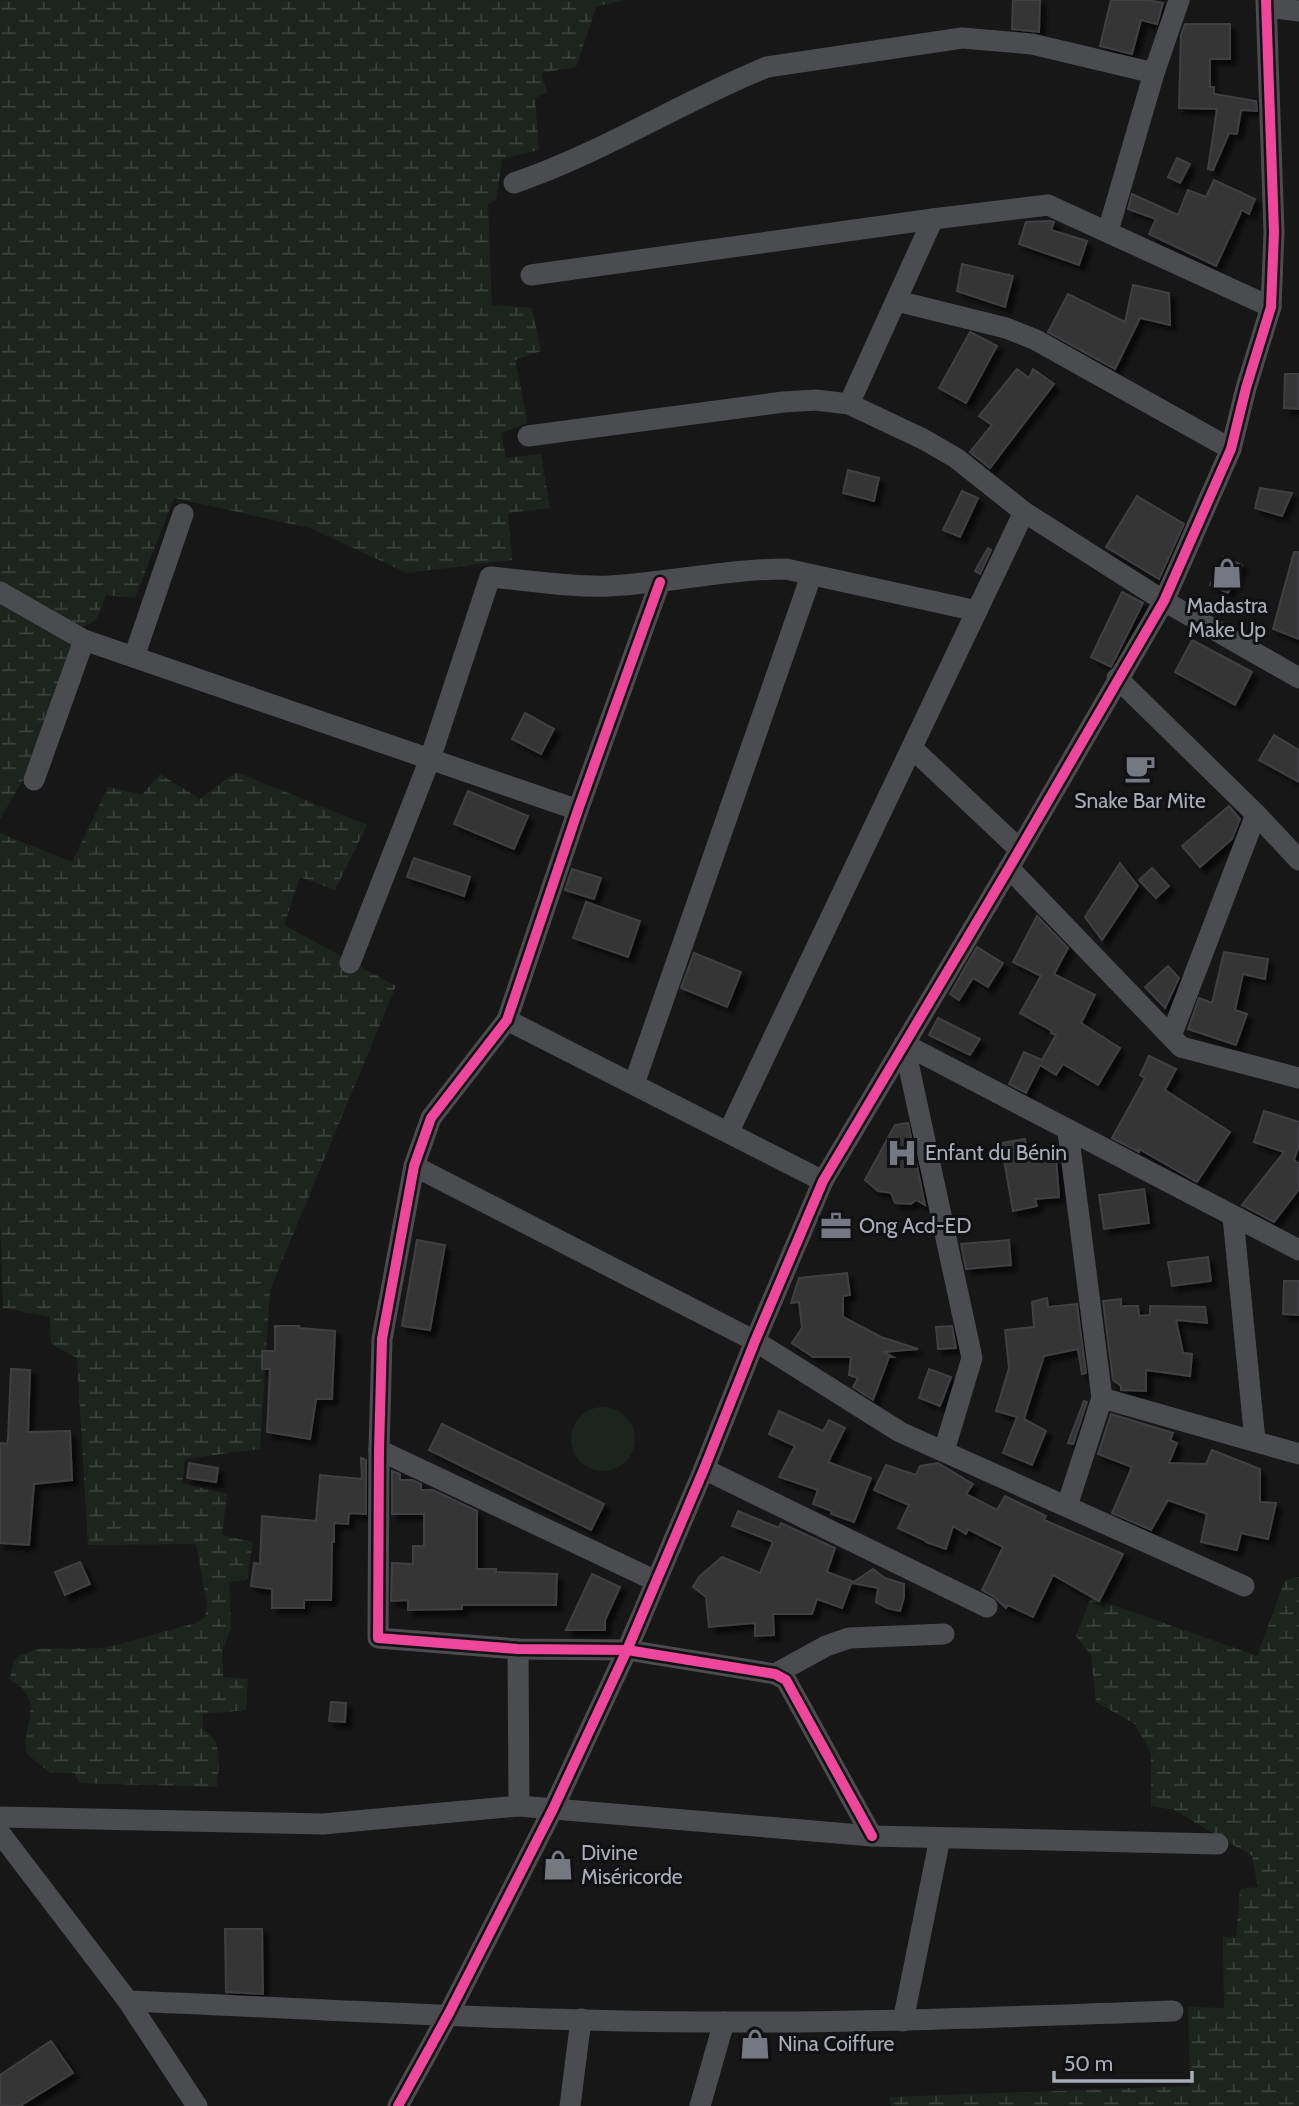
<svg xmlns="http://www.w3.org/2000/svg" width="1299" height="2106" font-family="Cabin,sans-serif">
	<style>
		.green { fill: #1d241e }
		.wetland { fill: url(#wetland-marsh) }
		.building { fill: #353536; stroke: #3f4043; stroke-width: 2; filter: url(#shadow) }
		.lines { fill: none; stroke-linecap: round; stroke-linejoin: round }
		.minor { stroke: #4b4c50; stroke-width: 21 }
		.cycleway-casing { stroke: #111113; stroke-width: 15 }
		.cycleway { stroke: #ed469a; stroke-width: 10 }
		.labels { text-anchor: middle; stroke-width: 6; stroke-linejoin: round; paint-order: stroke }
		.poi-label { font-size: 21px; fill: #a8adb8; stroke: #111113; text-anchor: start }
	</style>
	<defs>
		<pattern id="wetland-marsh" width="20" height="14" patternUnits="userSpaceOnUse" patternTransform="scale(1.75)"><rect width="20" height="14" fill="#1d241e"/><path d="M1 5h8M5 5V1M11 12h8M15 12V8" fill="none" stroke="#3b413d"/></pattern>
		<filter id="shadow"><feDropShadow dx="5.5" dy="5.5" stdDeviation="2" flood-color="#0009"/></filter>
	</defs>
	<rect width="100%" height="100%" fill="#171717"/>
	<!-- green -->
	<circle class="green" cx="603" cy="1439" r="32"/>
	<!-- wetland -->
	<g class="wetland">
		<polygon points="0,0 623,0 596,7 576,67 541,73 547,92 535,98 539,150 502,159 496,200 488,204 492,305 532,308 541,351 515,360 528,423 501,433 506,458 541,454 550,508 508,513 512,560 407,573 310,528 174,498 135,598 106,595 96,620 79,629 23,780 0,819"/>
		<path d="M236 772 367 825 335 890 300 877 284 925 396 986 270 1290 260 1449 185 1459 182 1483 227 1494 222 1535 253 1542 247 1580 229 1582 231 1628 222 1651 223 1677 248 1679 246 1710 203 1714V1730C225 1742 218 1766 217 1787L79 1783 75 1773H51L28 1755C18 1733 49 1698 10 1680L13 1662 21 1655 37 1649 105 1648 196 1623 205 1617 207 1605 196 1544 88 1545 77 1358 51 1344 50 1317 3 1308 0 1219V833L72 862 108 787 142 795 160 774 200 799Z"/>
		<polygon points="1299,1577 1299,2106 891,2106 890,2097 1190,2086 1188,2007 1224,2008 1223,1937 1236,1938 1240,1889 1258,1887 1252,1856 1174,1810 1151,1806 1151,1754 1135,1724 1096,1702 1091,1655 1076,1636 1091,1597 1257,1656 1285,1580"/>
	</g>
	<!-- building -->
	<g class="building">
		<polygon points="1013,0 1040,0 1039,32 1012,29"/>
		<polygon points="1111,0 1148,0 1163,3 1157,24 1141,20 1132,54 1100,46"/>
		<polygon points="1185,24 1230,24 1230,59 1210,59 1210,87 1214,87 1214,94 1256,101 1257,111 1241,110 1237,134 1229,133 1213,170 1208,169 1217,109 1179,108 1181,35"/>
		<polygon points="1177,158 1190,164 1180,183 1168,177"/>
		<polygon points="1214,180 1255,199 1249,214 1242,210 1216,266 1149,234 1156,219 1128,209 1132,194 1178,215 1188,190 1206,197"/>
		<polygon points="1050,221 1054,222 1051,230 1087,241 1079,265 1019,244 1026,222"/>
		<polygon points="962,264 1013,276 1005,307 957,291"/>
		<polygon points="1133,285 1169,293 1170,325 1140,318 1115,369 1048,332 1068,294 1125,322"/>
		<polygon points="970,332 997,346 966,403 939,388"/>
		<polygon points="1017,369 1029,378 1033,369 1054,384 990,468 970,452 992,425 979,416"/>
		<polygon points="1285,374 1299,374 1299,409 1284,408"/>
		<polygon points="848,470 879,478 874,501 843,493"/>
		<polygon points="1260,488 1292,493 1282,516 1255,508"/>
		<polygon points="962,491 978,498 960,537 943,530"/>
		<polygon points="1137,496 1184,524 1159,579 1106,547"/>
		<polygon points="988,548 991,550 980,574 975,571"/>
		<polygon points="1294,552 1299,552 1299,639 1273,629"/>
		<polygon points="1223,557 1242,565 1228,593 1210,585"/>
		<polygon points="1122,592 1143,603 1111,667 1091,657"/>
		<polygon points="1192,640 1252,672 1235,705 1175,672"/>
		<polygon points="525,713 554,729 541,754 512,739"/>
		<polygon points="1274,735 1299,750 1299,782 1259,760"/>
		<polygon points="468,791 528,816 514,849 454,824"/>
		<polygon points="1229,806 1240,819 1232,839 1200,867 1182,846"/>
		<polygon points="414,858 470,877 464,896 407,877"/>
		<polygon points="1120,863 1138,886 1102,940 1085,917"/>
		<polygon points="1152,868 1169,886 1156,898 1139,880"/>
		<polygon points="572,869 601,878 594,899 565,890"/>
		<polygon points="586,902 640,921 628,957 573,938"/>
		<polygon points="1037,916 1068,948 1054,974 1095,995 1081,1023 1120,1048 1098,1085 1063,1064 1056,1075 1040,1065 1026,1093 1009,1084 1024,1052 1042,1060 1056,1035 1051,1033 1052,1031 1020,1013 1041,976 1013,962"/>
		<polygon points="977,947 1003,963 988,987 973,978 959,1000 950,994"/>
		<polygon points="1224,952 1268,959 1265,979 1243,974 1235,1010 1247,1014 1236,1045 1188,1029 1199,998 1212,1003"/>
		<polygon points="694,953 741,972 727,1007 681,988"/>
		<polygon points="1168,966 1179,978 1165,1008 1145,987"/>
		<polygon points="938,1018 980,1039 970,1055 929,1035"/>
		<polygon points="1149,1056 1176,1069 1165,1090 1230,1132 1197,1182 1139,1149 1139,1152 1112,1138 1145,1078 1140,1075"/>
		<polygon points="1264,1111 1299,1122 1299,1145 1294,1160 1299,1164 1299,1189 1274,1222 1242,1205 1284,1152 1254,1142"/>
		<polygon points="908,1123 925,1205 916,1200 911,1204 895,1203 891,1193 878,1191 865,1180 895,1125"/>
		<polygon points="1025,1139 1028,1158 1056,1156 1059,1197 1035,1199 1037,1206 1013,1211 1001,1143"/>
		<polygon points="1144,1189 1149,1223 1104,1229 1099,1195"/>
		<polygon points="417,1240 445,1245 430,1330 402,1326"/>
		<polygon points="1009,1240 1011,1265 966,1269 961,1244"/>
		<polygon points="1208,1257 1211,1281 1172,1286 1168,1262"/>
		<polygon points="847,1273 850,1295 843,1296 843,1317 881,1337 918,1349 884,1352 893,1357 889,1357 873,1400 853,1387 858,1378 849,1375 851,1357 813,1357 792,1343 802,1328 799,1302 791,1303 799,1278"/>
		<polygon points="1284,1281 1299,1281 1299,1315 1283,1314"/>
		<polygon points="1047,1298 1048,1307 1077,1304 1086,1373 1082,1374 1078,1349 1044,1356 1024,1419 1046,1431 1032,1465 1003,1453 1017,1417 996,1411 1009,1368 1005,1330 1034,1327 1032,1302"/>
		<polygon points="1121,1299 1121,1306 1138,1306 1139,1316 1150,1315 1150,1306 1205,1307 1207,1323 1176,1320 1183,1353 1192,1354 1190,1376 1146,1370 1146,1391 1121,1390 1121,1386 1113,1380 1103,1301"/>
		<polygon points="275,1326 299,1326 299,1328 335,1331 332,1399 316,1399 310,1439 267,1432 270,1369 262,1369 262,1351 275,1351"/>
		<polygon points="952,1326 956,1348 938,1349 936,1327"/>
		<polygon points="11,1369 30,1370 28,1432 70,1431 72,1480 34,1484 29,1545 0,1543 0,1443 7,1444 8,1439"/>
		<polygon points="929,1369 951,1377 940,1406 919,1398"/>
		<polygon points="1084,1401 1087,1402 1073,1444 1068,1443"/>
		<polygon points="779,1411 823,1431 829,1420 845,1428 828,1462 871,1478 854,1522 831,1514 832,1511 813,1504 818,1490 779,1477 795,1446 769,1434"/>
		<polygon points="1111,1414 1173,1433 1170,1440 1177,1443 1169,1463 1206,1464 1212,1450 1260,1469 1260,1502 1276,1503 1268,1539 1241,1533 1237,1550 1201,1542 1207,1514 1168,1500 1151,1530 1112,1513 1132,1467 1098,1454"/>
		<polygon points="442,1424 604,1504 591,1530 429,1450"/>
		<polygon points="361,1458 366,1460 366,1514 349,1513 348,1524 334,1523 334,1542 332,1542 331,1600 304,1600 304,1608 272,1608 272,1589 251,1586 254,1563 260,1564 262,1516 316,1521 320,1475 362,1479"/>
		<polygon points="189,1463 218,1468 216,1482 187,1478"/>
		<polygon points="938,1463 973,1484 966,1494 997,1510 1005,1496 1046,1516 1044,1520 1123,1554 1099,1601 1053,1575 1033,1617 1008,1605 1006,1608 993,1596 982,1590 1003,1547 968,1529 966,1534 953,1526 946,1549 926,1542 926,1541 898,1528 909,1505 874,1490 886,1465 916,1475 920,1466"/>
		<polygon points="392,1471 400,1474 400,1480 412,1480 421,1484 421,1490 433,1490 477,1511 477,1569 496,1569 496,1572 557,1574 556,1605 462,1605 462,1609 408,1610 408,1600 391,1601 392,1563 413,1564 413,1546 424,1546 424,1514 392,1514"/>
		<polygon points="738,1511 779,1528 781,1523 835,1548 827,1572 852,1581 842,1608 817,1599 812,1614 773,1614 774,1635 755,1636 755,1623 709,1627 706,1597 693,1587 699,1577 722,1557 760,1573 773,1542 732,1526"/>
		<polygon points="80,1562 90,1584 65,1595 55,1572"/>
		<polygon points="873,1569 885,1578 904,1584 904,1597 900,1611 887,1608 876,1602 878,1588 852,1583"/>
		<polygon points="592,1574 620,1587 605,1620 605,1630 566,1630"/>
		<polygon points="331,1702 346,1703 345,1722 329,1721"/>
		<polygon points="225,1929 262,1929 263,1994 226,1992"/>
		<polygon points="51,2041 73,2073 20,2106 0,2106 0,2075"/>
	</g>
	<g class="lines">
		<!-- minor -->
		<g class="minor">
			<polyline points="1267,7 1299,11"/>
			<path d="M514 183C602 153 681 102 767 67L962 38 1032 44 1154 73"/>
			<polyline points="1108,231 1154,73 1179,0"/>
			<polyline points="531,275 933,219 1048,205 1271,307"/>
			<polyline points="897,301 1006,328 1036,340 1231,449"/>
			<polyline points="849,404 933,219"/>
			<polyline points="528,436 783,402 816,400 849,404 923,439 956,458 1024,512 1164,601 1299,678"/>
			<polyline points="660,582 578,810 507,1020 431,1118 414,1166 382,1339 379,1450 378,1638 518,1649 627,1650 775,1674 786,1680 872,1836"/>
			<polyline points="0,592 84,640 578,810"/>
			<polyline points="134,657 183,514"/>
			<polyline points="1117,678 1256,814 1299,860"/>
			<polyline points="912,748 1019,849"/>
			<polyline points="34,780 84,640"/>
			<polyline points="1009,868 1181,1047 1299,1078"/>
			<path d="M350 963 430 759 490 577C527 580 573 588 609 586 668 583 727 569 786 569L977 611"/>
			<polyline points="507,1020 823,1181"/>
			<polyline points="1171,1036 1256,814"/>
			<polyline points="904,1044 1299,1250"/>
			<polyline points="904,1044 972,1358 944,1451"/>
			<polyline points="634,1084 811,576"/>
			<polyline points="729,1131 1024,512"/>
			<polyline points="414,1166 755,1341 900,1432 1244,1586"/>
			<polyline points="1233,1217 1255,1441"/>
			<polyline points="1102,1398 1299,1454"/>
			<polyline points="379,1450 656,1581"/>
			<polyline points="704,1469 987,1607"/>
			<polyline points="1067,1506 1102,1398 1068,1131"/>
			<polyline points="518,1649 519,1806"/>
			<polyline points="775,1674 826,1646 849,1638 944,1634"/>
			<polyline points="0,1817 323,1824 519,1806 872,1836 1218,1844"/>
			<polyline points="0,1833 128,2001 197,2106"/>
			<path d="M128 2001C327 2009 526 2022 725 2022 874 2023 1024 2016 1173 2011"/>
			<polyline points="903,2021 940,1838"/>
			<polyline points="398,2106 449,2013 553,1809 627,1650 704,1469 755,1341 823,1181 1009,868 1164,601 1231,449 1246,388 1271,307 1274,232 1266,0"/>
			<polyline points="570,2106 581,2019"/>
			<polyline points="700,2106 724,2022"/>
		</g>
		<!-- cycleway casing -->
		<g class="cycleway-casing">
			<g id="cycleway">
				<polyline points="660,582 578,810 507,1020 431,1118 414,1166 382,1339 379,1450 378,1638 518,1649 627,1650 775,1674 786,1680 872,1836"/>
				<polyline points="398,2106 449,2013 553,1809 627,1650 704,1469 755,1341 823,1181 1009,868 1164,601 1231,449 1246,388 1271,307 1274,232 1266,0"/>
			</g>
		</g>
		<!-- cycleway -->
		<use href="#cycleway" class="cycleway"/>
	</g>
	<!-- icons -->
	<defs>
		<g id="shop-bare" transform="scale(2.415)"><path d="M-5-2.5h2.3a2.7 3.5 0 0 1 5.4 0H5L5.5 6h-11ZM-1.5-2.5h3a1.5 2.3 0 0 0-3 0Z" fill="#757880" stroke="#111113" stroke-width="2.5" paint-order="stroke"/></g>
		<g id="cafe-bare" transform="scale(2.415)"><path d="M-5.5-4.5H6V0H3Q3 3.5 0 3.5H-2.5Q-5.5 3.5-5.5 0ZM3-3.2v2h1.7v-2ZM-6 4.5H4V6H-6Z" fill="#757880" stroke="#111113" stroke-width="2.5" paint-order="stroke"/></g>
		<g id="hospital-bare" transform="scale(2.415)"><path d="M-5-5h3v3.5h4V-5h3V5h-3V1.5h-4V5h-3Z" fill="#757880" stroke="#111113" stroke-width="2.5" paint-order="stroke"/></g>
		<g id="office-bare" transform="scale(2.415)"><path d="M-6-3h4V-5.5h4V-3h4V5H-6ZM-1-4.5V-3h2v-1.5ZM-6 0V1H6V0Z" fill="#757880" stroke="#111113" stroke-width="2.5" paint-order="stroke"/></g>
	</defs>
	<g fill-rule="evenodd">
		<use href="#shop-bare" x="1227" y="573"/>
		<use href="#cafe-bare" x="1140" y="768"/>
		<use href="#hospital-bare" x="902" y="1153"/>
		<use href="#office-bare" x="836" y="1226"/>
		<use href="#shop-bare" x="558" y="1865"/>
		<use href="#shop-bare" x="755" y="2044"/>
	</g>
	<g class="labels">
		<!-- poi labels -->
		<g class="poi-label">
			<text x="1227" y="613" text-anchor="middle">Madastra<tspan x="1227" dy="24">Make Up</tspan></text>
			<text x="1140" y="808" text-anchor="middle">Snake Bar Mite</text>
			<text x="925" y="1160">Enfant du Bénin</text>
			<text x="859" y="1233">Ong Acd-ED</text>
			<text x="581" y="1860">Divine<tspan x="581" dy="24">Miséricorde</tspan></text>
			<text x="778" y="2051">Nina Coiffure</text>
		</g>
	</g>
	<!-- scale -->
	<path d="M1054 2071v10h138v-10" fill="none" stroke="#a8adb8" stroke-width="3.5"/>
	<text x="1064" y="2071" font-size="21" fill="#a8adb8" stroke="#111113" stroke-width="5" paint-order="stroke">50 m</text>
</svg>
